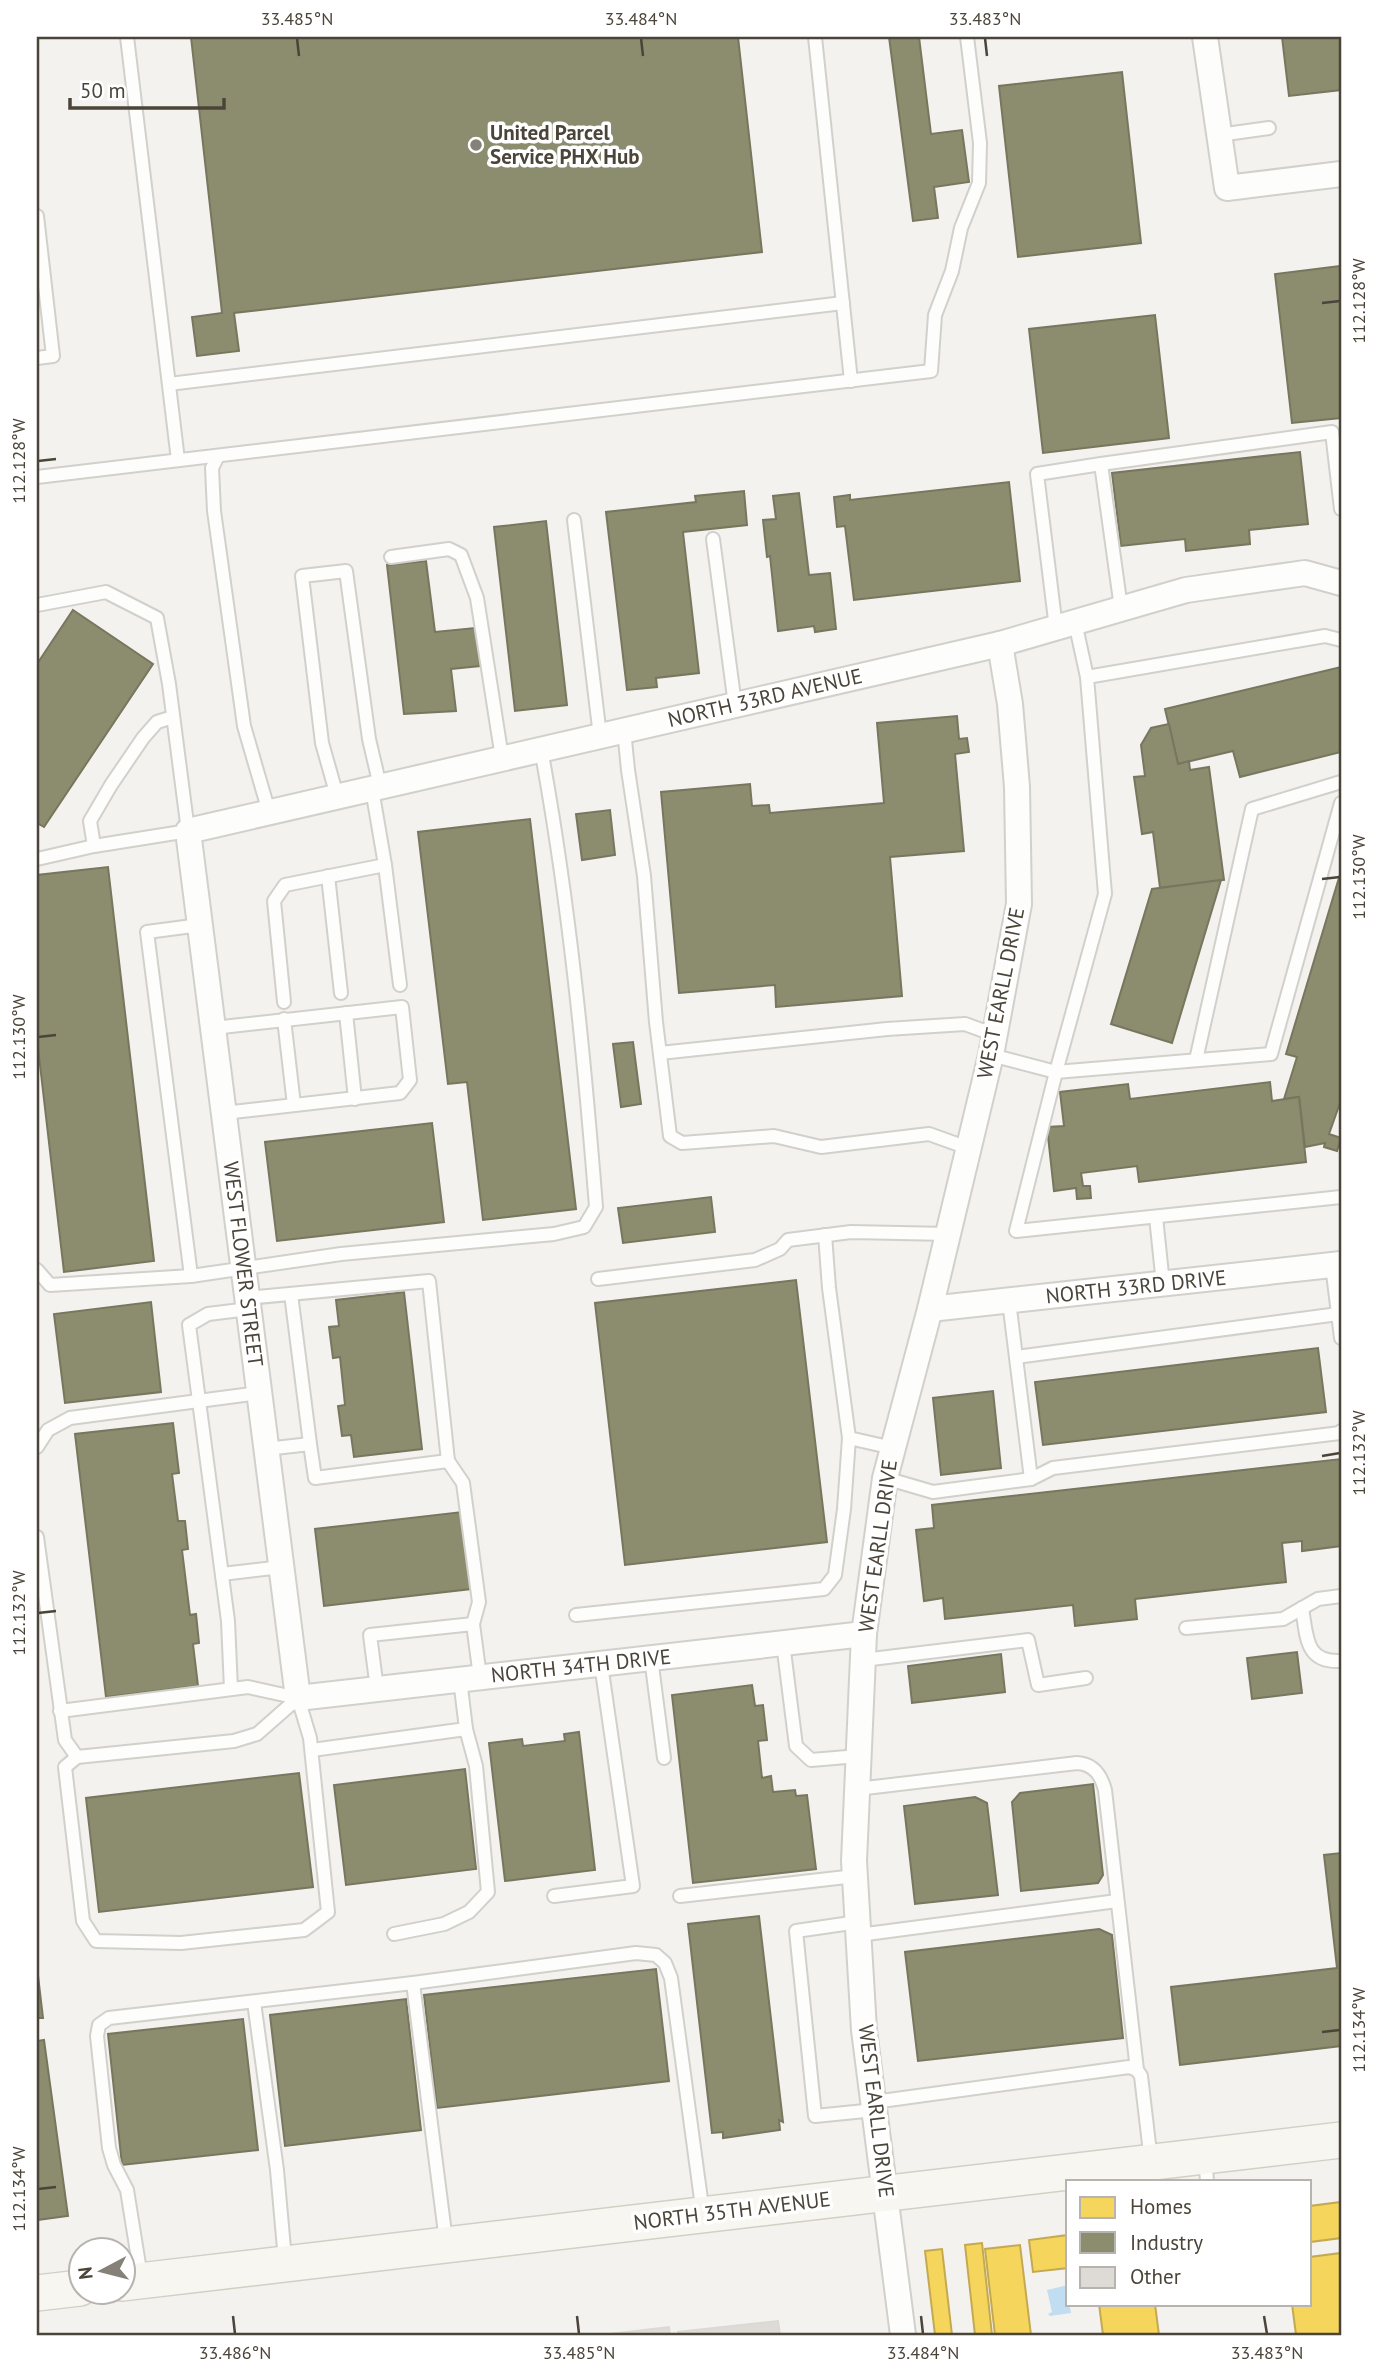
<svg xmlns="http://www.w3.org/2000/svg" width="1378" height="2372" font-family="'PT Sans',sans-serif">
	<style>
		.water { fill: #c0ddf1 }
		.homes { fill: #f6d55c; stroke: #c3aa52; stroke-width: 2 }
		.industry { fill: #8c8c6e; stroke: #78765e; stroke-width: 2 }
		.building { fill: #dedbd6; stroke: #dcd9d4; stroke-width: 2 }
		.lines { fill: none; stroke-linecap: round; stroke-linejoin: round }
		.lane-casing { stroke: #d2d0cb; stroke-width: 16 }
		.street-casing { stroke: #d2d0cb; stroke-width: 28 }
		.secondary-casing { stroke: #d3cfc5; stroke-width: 38 }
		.lane { stroke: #fdfdfc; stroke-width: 12 }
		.street { stroke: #fdfdfc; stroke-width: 24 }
		.secondary { stroke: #f7f6f1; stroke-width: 35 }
		.ticks { fill: none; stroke: #4b4439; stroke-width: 2.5 }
		.poi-dot { fill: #868178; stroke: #fff; stroke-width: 2.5 }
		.labels { text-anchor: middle; stroke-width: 7; stroke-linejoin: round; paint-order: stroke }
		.poi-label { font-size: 21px; font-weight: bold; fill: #4b4439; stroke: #fff; text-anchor: start }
		.street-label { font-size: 21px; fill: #4b4439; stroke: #fff }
		.neatline { fill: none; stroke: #4b4439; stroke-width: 2.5 }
		.ticks-label { font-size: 18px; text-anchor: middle; fill: #4b4439 }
	</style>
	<rect width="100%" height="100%" fill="#f4f2ee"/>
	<!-- water -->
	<polygon class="water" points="1068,2285 1067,2291 1071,2313 1050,2316 1048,2314 1052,2312 1047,2290"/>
	<!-- homes -->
	<g class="homes">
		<polygon points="1341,2202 1341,2238 1310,2242 1310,2206"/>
		<polygon points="1068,2235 1068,2268 1033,2272 1029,2240"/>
		<polygon points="982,2243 992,2335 975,2335 965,2245"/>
		<polygon points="1020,2245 1031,2335 995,2335 985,2249"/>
		<polygon points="942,2249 952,2335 935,2335 925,2251"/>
		<polygon points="1341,2253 1341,2335 1296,2335 1292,2304 1310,2304 1310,2257"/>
		<polygon points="1099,2304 1155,2304 1159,2335 1103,2335"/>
	</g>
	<!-- industry -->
	<g class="industry">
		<polygon points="191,37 738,37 762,252 234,313 239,351 197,356 192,317 222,313"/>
		<polygon points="889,37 919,37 931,134 962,130 969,182 934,187 938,218 913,221"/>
		<polygon points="1282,37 1341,37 1341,90 1289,96"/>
		<polygon points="1122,72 1141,243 1018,257 999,86"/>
		<polygon points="1341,266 1341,418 1292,423 1275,274"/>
		<polygon points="1155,315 1169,438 1043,453 1029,329"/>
		<polygon points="1300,452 1308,524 1249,530 1250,544 1186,551 1185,539 1121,546 1112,473"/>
		<polygon points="1009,482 1020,581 854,600 845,526 837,527 834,497 850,495 850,500"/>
		<polygon points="744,491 747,525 683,532 699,673 656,678 657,687 627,690 606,512 696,502 695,496"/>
		<polygon points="799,493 809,575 830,573 836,629 815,632 814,626 778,631 770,556 767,557 763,520 776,519 773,496"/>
		<polygon points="546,521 567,705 515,711 494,527"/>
		<polygon points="426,561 435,632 475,628 480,666 451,669 456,711 404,714 387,565"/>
		<polygon points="73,610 153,664 44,827 37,823 37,664"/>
		<polygon points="1341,667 1341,752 1240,777 1233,751 1178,764 1165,709"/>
		<polygon points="957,716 959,739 967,738 969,752 955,754 964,851 890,857 902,996 776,1007 775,985 679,993 661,792 750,784 752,806 769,805 770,813 884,803 877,723"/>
		<polygon points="1169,724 1178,764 1189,761 1190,770 1209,767 1224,880 1160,888 1153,832 1142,834 1134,777 1145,776 1141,745 1151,728"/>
		<polygon points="610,810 615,855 582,860 576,814"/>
		<polygon points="530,819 576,1209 483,1220 467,1082 448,1084 418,832"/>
		<polygon points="108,867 154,1261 64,1272 37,1039 37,875"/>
		<polygon points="1341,871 1341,1100 1329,1134 1341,1138 1337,1151 1324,1147 1325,1143 1305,1147 1299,1097 1284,1099 1297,1057 1286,1054"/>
		<polygon points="1221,880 1172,1043 1111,1024 1152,889"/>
		<polygon points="633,1042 641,1104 621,1107 613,1044"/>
		<polygon points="1270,1082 1272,1101 1299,1097 1306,1162 1139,1182 1137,1166 1081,1173 1083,1186 1090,1186 1091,1198 1077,1199 1076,1188 1054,1191 1047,1127 1064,1126 1060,1092 1128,1084 1130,1099"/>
		<polygon points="432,1123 444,1222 277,1241 265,1142"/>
		<polygon points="711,1197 715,1232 623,1243 618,1208"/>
		<polygon points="796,1280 827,1542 625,1565 595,1303"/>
		<polygon points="404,1292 422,1449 354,1457 351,1435 342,1436 338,1406 345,1405 340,1357 333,1358 329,1327 339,1326 336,1300"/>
		<polygon points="151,1302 161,1392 65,1403 54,1314"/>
		<polygon points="1318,1348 1326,1412 1043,1445 1035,1382"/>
		<polygon points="993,1391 1001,1468 941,1475 933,1398"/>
		<polygon points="173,1423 179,1473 172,1474 178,1521 185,1521 188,1549 182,1550 190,1615 196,1614 199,1643 193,1644 198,1686 106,1697 75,1434"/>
		<polygon points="1341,1459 1341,1546 1302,1551 1302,1541 1282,1543 1286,1582 1135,1599 1137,1619 1075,1626 1073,1605 945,1619 943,1598 924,1601 916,1530 934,1528 932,1505"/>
		<polygon points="462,1512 471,1589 324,1606 315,1529"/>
		<polygon points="1297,1652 1302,1693 1252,1699 1247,1658"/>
		<polygon points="1001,1654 1005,1692 912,1703 908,1666"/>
		<polygon points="752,1685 755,1706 763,1705 767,1740 758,1741 762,1778 771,1776 773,1792 795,1790 796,1796 807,1795 816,1869 693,1883 672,1695"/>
		<polygon points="579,1732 595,1870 505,1881 489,1743 522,1739 523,1746 565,1741 564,1734"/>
		<polygon points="465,1769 476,1869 346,1885 334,1785"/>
		<polygon points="299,1773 313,1887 99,1912 86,1798"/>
		<polygon points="1093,1784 1103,1875 1098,1883 1021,1891 1012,1802 1020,1793"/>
		<polygon points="975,1797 987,1803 998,1895 915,1904 904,1806"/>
		<polygon points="1341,1853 1341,2046 1180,2065 1171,1987 1337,1968 1324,1855"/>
		<polygon points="759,1916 783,2122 779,2120 780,2130 723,2138 723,2132 712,2133 688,1924"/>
		<polygon points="1099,1929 1112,1935 1123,2038 918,2061 905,1952"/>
		<polygon points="37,1967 43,2018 37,2018"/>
		<polygon points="656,1969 669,2081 437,2108 424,1995"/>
		<polygon points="406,1999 421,2130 285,2146 270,2015"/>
		<polygon points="243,2019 258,2150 122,2165 108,2034"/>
		<polygon points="44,2040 68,2216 37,2220 37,2041"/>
	</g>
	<!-- building -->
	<g class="building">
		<polygon points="778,2321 780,2335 678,2335 678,2332"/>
		<polygon points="669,2327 670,2335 601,2335"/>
	</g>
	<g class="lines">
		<!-- lane casing -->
		<g class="lane-casing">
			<g id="lane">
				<polyline points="127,37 178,460"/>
				<polyline points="815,37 851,381"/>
				<polyline points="1219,135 1269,128"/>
				<polyline points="37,216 53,356 37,358"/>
				<polyline points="169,384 843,303"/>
				<polyline points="218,456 212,468 214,511 244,726 269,812"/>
				<polyline points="37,477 931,371 935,315 952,271 961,228 979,183 980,143 967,37"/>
				<polyline points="574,520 600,736"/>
				<polyline points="713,539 735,705"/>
				<polyline points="391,557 449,549 461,555 477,598 502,758"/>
				<polyline points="37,605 106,592 157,618 169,684 188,831 94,846 37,859"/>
				<polyline points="1121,608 1101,464 1332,432 1341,509"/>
				<polyline points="1075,622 1087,677 1105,894 1056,1072 1016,1231 1341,1197"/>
				<polyline points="1056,628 1037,474 1101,464"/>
				<polyline points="1087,677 1325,636 1341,640"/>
				<polyline points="624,730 628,770 644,876 656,1022 670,1136 682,1143 774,1136 821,1147 929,1134 968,1148"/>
				<polyline points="337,796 322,743 302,576 346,571 369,739 380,786"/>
				<polyline points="94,846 90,821 111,785 143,738 157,722 173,717"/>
				<polyline points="385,865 400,985"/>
				<polyline points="328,876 341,993"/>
				<polyline points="284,1002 274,901 285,885 385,865 372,789"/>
				<polyline points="346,1013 355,1099"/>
				<polyline points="284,1019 294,1105"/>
				<polyline points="213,1028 402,1007 410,1080 400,1093 224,1113"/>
				<polyline points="660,1053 887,1029 965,1024 995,1035"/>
				<polyline points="991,1055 1056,1072 1271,1054 1341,803"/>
				<polyline points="1196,1060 1252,809 1341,782"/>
				<polyline points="1156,1217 1163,1284"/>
				<polyline points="825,1235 829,1288 849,1438 893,1448"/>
				<polyline points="1332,1265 1341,1338"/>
				<polyline points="37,1270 50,1285 191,1276 147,932 200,925"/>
				<path d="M191 1276 341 1254 554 1234 584 1227 596 1207C584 1054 569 901 541 749"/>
				<polyline points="598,1279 755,1260 780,1249 788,1240 851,1232 948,1234"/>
				<polyline points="291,1294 310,1444"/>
				<polyline points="247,1298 429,1281 448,1461 315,1478 310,1444 266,1449"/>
				<polyline points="1009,1301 1031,1479"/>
				<polyline points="1016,1357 1338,1314"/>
				<polyline points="37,1447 48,1430 70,1418 259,1393"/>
				<polyline points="448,1461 463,1483 479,1602 473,1624"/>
				<polyline points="885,1478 933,1492 1031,1479 1053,1468 1340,1433 1341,1431"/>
				<polyline points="37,1537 65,1740 77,1757 234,1741 257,1734 298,1698"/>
				<polyline points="222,1574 281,1567"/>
				<path d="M1302 1608C1307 1637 1305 1663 1341 1661"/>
				<polyline points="576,1615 824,1589 835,1575 844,1509 849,1438"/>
				<polyline points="1186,1628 1283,1619 1318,1599 1341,1596"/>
				<polyline points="783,1643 796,1746 811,1760 859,1756"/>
				<polyline points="651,1658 664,1758"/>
				<polyline points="863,1660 1028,1640 1038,1685 1086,1678"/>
				<polyline points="231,1689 228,1621 189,1325 208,1314 249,1309"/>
				<polyline points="377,1689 370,1635 473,1624 480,1677"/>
				<polyline points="60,1711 248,1687 298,1698"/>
				<polyline points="312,1750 466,1729 460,1679"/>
				<polyline points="77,1757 65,1767 83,1921 96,1941 181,1943 304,1930 328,1912 310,1738 298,1698"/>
				<path d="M857 1789 1077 1763C1094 1764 1101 1775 1105 1790L1137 2070"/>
				<polyline points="554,1896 633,1886 601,1664"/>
				<polyline points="680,1896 855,1876"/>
				<polyline points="858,1922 796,1931 815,2116 875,2110"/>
				<polyline points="394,1934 444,1924 469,1912 488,1892 476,1766 466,1729"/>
				<polyline points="859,1935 1117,1901"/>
				<polyline points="413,1983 636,1953 656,1955 665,1963 671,1978 703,2214"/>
				<polyline points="254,2002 277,2170 285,2260"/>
				<polyline points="874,2102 1129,2067 1137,2070 1141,2076 1151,2161"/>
				<polyline points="1205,2157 1207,2181"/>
				<polyline points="141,2277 127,2190 114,2165 109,2148 97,2036 99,2025 109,2018 413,1983 446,2241"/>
			</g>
		</g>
		<!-- street casing -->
		<g class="street-casing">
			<g id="street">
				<polyline points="1205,37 1227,188 1341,174"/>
				<polyline points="930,1309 1341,1264"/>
				<polyline points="864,1634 298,1698 188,831 1000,644 1186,590 1305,573 1341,583"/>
				<polyline points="903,2335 864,2030 854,1861 864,1634 885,1478 930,1309 991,1055 1019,904 1017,787 1010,704 1000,644"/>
			</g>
		</g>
		<!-- secondary casing -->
		<g class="secondary-casing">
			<g id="secondary">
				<polyline points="122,2283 1341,2140"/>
				<polyline points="37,2293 80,2288"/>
			</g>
		</g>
		<!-- lane -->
		<use href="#lane" class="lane"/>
		<!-- street -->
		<use href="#street" class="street"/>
		<!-- secondary -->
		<use href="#secondary" class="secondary"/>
	</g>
	<!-- ticks -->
	<path class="ticks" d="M297 38 299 56M641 38 643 56M985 38 987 56M1322 303 1340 301M38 461 56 459M1322 879 1340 877M38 1037 56 1035M1322 1456 1340 1453M38 1613 56 1611M1322 2032 1340 2030M38 2189 56 2187M233 2316 235 2334M577 2316 579 2334M921 2316 923 2334M1264 2316 1267 2334"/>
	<!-- markers -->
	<circle class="poi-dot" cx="476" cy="145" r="7"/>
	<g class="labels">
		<!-- poi labels -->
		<g class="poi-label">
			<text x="490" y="140">United Parcel<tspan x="490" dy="24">Service PHX Hub</tspan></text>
		</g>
		<!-- street labels -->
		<g class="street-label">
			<text transform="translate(765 698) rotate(-13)" y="7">NORTH 33RD AVENUE</text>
			<text transform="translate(1001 993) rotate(-79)" y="7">WEST EARLL DRIVE</text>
			<text transform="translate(243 1264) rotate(83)" y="7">WEST FLOWER STREET</text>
			<text transform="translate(1136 1287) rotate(-6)" y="7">NORTH 33RD DRIVE</text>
			<text transform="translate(878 1546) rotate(-82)" y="7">WEST EARLL DRIVE</text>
			<text transform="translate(581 1666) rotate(-6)" y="7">NORTH 34TH DRIVE</text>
			<text transform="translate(876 2111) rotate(83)" y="7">WEST EARLL DRIVE</text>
			<text transform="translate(732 2211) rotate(-7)" y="7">NORTH 35TH AVENUE</text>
		</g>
	</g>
	<!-- border -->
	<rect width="1378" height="2372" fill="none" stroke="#ffffff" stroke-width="77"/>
	<!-- legend -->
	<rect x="1066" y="2180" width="245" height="126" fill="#ffffff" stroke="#b7b4b0" stroke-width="2"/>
	<rect x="1080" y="2197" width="35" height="21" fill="#f6d55c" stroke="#b7b4b0" stroke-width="2"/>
	<text x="1130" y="2214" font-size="21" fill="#4b4439">Homes</text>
	<rect x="1080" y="2232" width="35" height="21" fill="#8c8c6e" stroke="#b7b4b0" stroke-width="2"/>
	<text x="1130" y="2250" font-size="21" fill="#4b4439">Industry</text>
	<rect x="1080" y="2267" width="35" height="21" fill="#dedbd6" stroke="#b7b4b0" stroke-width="2"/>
	<text x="1130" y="2284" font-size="21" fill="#4b4439">Other</text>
	<!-- north arrow -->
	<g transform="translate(102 2271) rotate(263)"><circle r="33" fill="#ffffff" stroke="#b7b4b0" stroke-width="2"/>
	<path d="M0-5L12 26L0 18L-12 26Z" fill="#868178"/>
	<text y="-10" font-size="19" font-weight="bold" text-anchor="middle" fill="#4b4439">N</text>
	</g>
	<!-- scale -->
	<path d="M70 98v10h154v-10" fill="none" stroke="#4b4439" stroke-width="3.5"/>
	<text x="80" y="98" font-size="21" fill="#4b4439" stroke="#ffffff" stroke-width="5" paint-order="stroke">50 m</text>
	<rect x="38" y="38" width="1302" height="2296" class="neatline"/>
	<g class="ticks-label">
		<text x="297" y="25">33.485°N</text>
		<text x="641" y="25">33.484°N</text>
		<text x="985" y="25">33.483°N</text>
		<text transform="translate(1359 301) rotate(-90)" y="6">112.128°W</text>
		<text transform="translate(19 461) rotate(-90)" y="6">112.128°W</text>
		<text transform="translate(1359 877) rotate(-90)" y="6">112.130°W</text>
		<text transform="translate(19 1037) rotate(-90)" y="6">112.130°W</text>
		<text transform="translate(1359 1453) rotate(-90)" y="6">112.132°W</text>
		<text transform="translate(19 1613) rotate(-90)" y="6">112.132°W</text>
		<text transform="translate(1359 2030) rotate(-90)" y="6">112.134°W</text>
		<text transform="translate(19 2189) rotate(-90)" y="6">112.134°W</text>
		<text x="235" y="2359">33.486°N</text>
		<text x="579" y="2359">33.485°N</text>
		<text x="923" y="2359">33.484°N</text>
		<text x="1267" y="2359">33.483°N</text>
	</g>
</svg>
